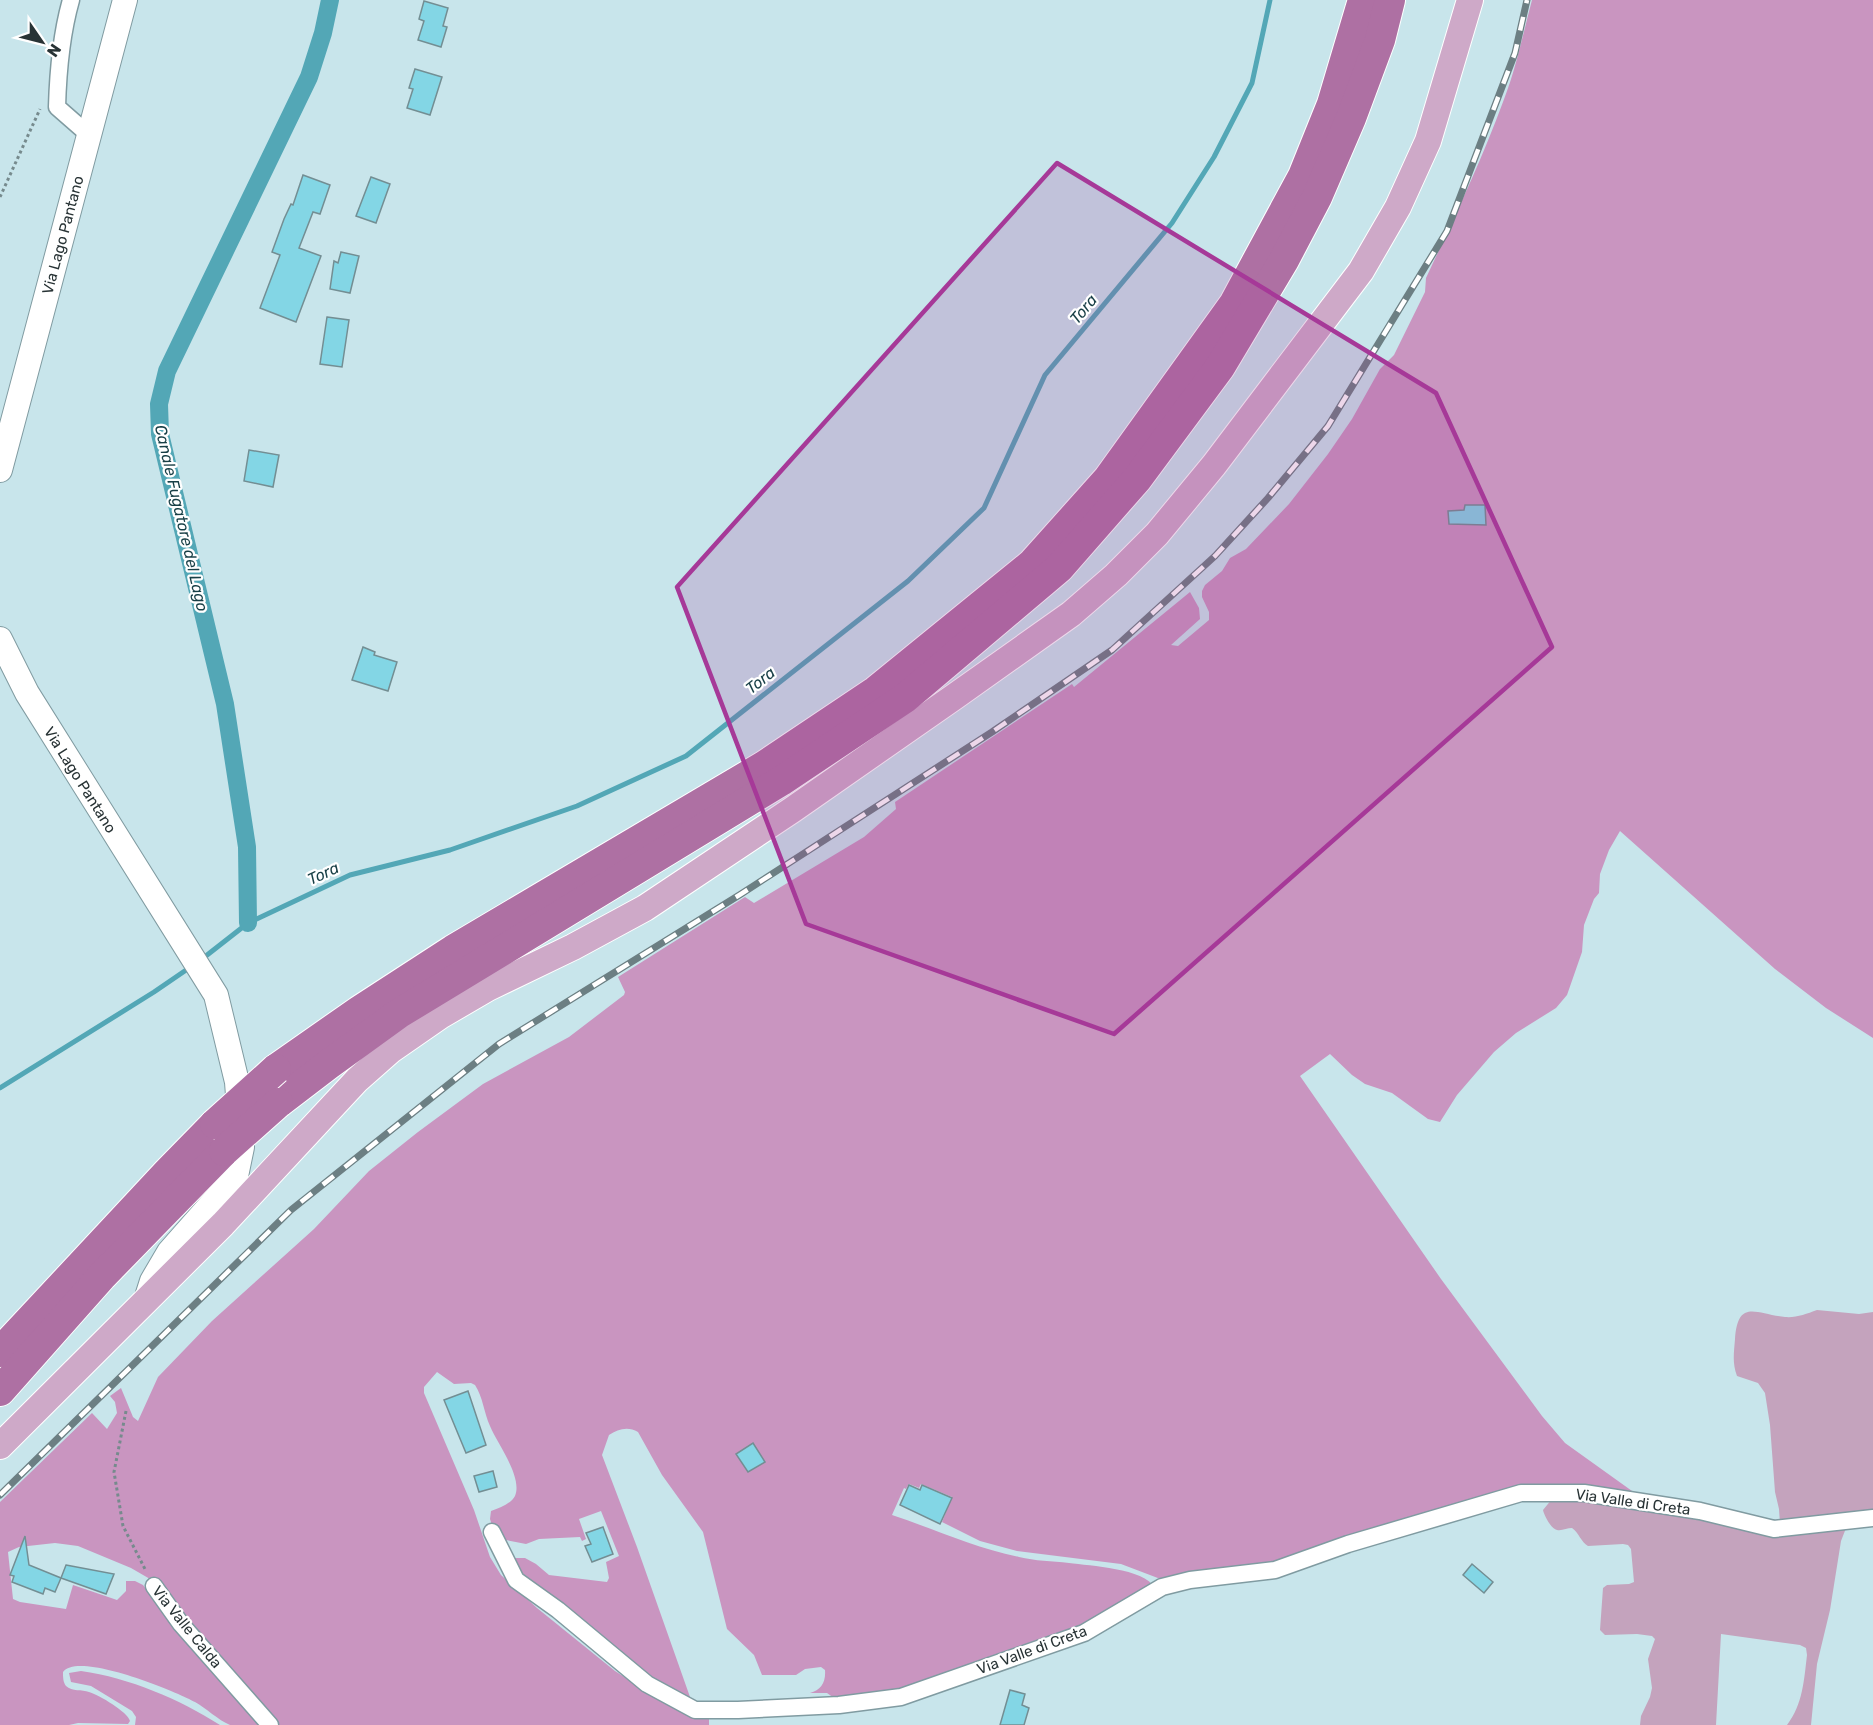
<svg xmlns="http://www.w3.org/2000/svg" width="1873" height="1725" font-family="Rubik,sans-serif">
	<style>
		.green { fill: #c4a3bd }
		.forest { fill: #c995c0 }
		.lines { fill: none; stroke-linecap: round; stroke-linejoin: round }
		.stream { stroke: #53a7b6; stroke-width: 5 }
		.canal { stroke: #53a7b6; stroke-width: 18 }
		.building { fill: #83d6e5; stroke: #738e93; stroke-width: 1.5 }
		.street-casing { stroke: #809ba1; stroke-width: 19 }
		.secondary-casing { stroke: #809ba1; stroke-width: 26 }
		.primary-casing { stroke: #fff; stroke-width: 28 }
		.highway-casing { stroke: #fff; stroke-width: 32 }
		.path { stroke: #768a8d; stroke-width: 3; stroke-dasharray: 3 3; stroke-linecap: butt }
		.street { stroke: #fff; stroke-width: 16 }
		.secondary { stroke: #fff; stroke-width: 24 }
		.primary { stroke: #cea9c8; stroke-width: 26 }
		.highway { stroke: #ae70a3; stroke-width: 30 }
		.rail-casing { stroke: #6c7f83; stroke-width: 7 }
		.rail { stroke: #fff; stroke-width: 4.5; stroke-dasharray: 14; stroke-linecap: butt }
		.highway-bridge-casing { stroke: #fff; stroke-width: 32; stroke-linecap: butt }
		.highway-bridge { stroke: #ae70a3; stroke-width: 30 }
		.marked { fill: #a63998; fill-opacity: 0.2; stroke: #a63998; stroke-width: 4.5; stroke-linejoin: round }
		.labels { text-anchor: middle; stroke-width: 4.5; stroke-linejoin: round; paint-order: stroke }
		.street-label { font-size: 15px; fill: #283335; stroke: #fff }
		.water-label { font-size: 16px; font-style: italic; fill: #183f46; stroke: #fff }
	</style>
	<rect width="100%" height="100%" fill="#c8e5eb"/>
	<!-- green -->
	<g class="green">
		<path d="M1817 1310 1859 1314 1873 1312V1515L1780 1524 1779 1509 1775 1492 1770 1425 1765 1393 1758 1383 1737 1376C1732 1363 1734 1352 1735 1339 1738 1298 1756 1314 1785 1317 1796 1318 1806 1314 1817 1310Z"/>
		<path d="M1552 1499 1625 1504 1774 1534 1848 1523 1841 1541 1830 1610 1817 1664 1811 1725H1787C1803 1704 1804 1680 1807 1655L1806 1648 1800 1645 1721 1634 1716 1725H1640L1641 1716 1650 1697 1652 1688 1648 1659 1655 1639 1652 1636 1637 1634 1605 1635 1600 1630 1603 1588 1607 1585 1629 1584 1634 1582 1631 1549 1628 1545 1623 1544 1588 1546C1581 1542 1579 1533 1572 1528 1567 1528 1562 1531 1557 1530 1551 1529 1544 1515 1543 1510Z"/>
	</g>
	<!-- forest -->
	<g class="forest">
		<path d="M1532 0H1873V1038L1826 1008 1775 969 1620 831 1609 850 1600 874 1599 893 1594 899 1584 925 1582 952 1567 995 1556 1008 1516 1033 1494 1052 1457 1095 1440 1122 1428 1119 1392 1093 1365 1084 1352 1075 1330 1054 1300 1076 1441 1279 1542 1416 1565 1443 1646 1501 1554 1491 1288 1564 1171 1583 1121 1564 1017 1551 980 1541 942 1522 952 1497 921 1484 919 1488 909 1484 906 1489 904 1488 892 1515C934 1529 975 1548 1019 1557 1035 1561 1052 1561 1069 1563 1090 1566 1144 1568 1155 1588L1083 1634 903 1692 837 1700 827 1693H810C821 1690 826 1682 825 1670L821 1667 805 1669 796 1675H762L754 1655 727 1629 703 1532 662 1475 638 1432C628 1426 618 1429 609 1435L602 1455 637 1547 690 1697 685 1705 501 1558H525L536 1564 549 1575 607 1582 609 1578 606 1562 619 1556 601 1511 579 1519 586 1539 582 1541 580 1537 539 1539 526 1544 496 1538 490 1519 491 1511C499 1508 511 1504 515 1496 523 1477 497 1443 490 1426 484 1413 483 1397 475 1385L471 1383 454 1384 437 1372 424 1387V1393L474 1510 490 1557 501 1575 537 1608 615 1671 657 1698 709 1718V1725H274L150 1579 131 1568 78 1546 55 1543 19 1547 8 1552 13 1599 20 1602 66 1609 73 1585 117 1600 126 1591V1581H135L143 1585 166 1614 263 1725C253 1725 239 1725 230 1725 218 1720 206 1708 195 1702 175 1691 78 1651 63 1672 63 1677 63 1682 66 1686 72 1692 82 1689 89 1692 99 1695 128 1712 130 1721L128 1724 78 1723 69 1725H0V1502L92 1413 107 1429 117 1413 115 1402 110 1396 121 1388 133 1417 138 1421 158 1377 212 1321 314 1229 369 1171 418 1132 483 1084 569 1037 624 995 625 992 618 977 745 897 754 903 864 837 896 809 895 802 1072 684 1074 687 1190 592 1199 608 1200 619 1171 645 1178 646 1209 620V612L1202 597V591L1205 585 1222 571 1230 558 1246 549 1289 504 1328 454 1352 419 1380 369 1394 355 1425 292 1426 278C1453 220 1481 162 1503 102 1516 69 1523 34 1532 0Z"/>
		<path d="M81 1671C130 1678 179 1699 220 1725H135L136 1717 132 1711 91 1686 71 1682 69 1673Z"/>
	</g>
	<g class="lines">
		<!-- stream -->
		<g class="stream">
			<polyline points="202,959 248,923 350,875 450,850 577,806 686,756 908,581 984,508 1045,375 1172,223 1214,157 1252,83 1270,0"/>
			<polyline points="0,1088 154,992 192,966"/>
		</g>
		<!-- canal -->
		<polyline class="canal" points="248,923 247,847 225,704 160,434 159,404 167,371 309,77 323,33 330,0"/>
	</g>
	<!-- building -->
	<g class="building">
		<polygon points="424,1 448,8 443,26 447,27 441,47 418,40 424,21 419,19"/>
		<polygon points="415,69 442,77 430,115 407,108 413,89 409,88"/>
		<polygon points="303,175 330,185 320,214 313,212 299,248 321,256 296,322 260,308 280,255 272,252 284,219 291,204 293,205"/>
		<polygon points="371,177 390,184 376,223 356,216"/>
		<polygon points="341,252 359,256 350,293 330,289 334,261 338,263"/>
		<polygon points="327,317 349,320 342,367 320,364"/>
		<polygon points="249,450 279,455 273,487 244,481"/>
		<polygon points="1465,505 1485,505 1486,525 1449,524 1448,511 1464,510"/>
		<polygon points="363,647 375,652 374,655 397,662 388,691 352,680"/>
		<polygon points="468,1391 486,1445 466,1453 444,1400"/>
		<polygon points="753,1443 765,1462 748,1472 736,1454"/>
		<polygon points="493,1471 497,1487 479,1492 474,1476"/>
		<polygon points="909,1485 920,1490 922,1485 952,1498 940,1524 900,1505"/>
		<polygon points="603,1527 613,1554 592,1562 585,1546 591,1544 586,1533"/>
		<polygon points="25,1536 29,1565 61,1578 55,1592 45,1588 43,1594 12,1582 14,1576 10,1575"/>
		<polygon points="1472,1564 1493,1582 1484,1593 1463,1575"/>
		<polygon points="66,1565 114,1574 106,1594 61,1578"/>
		<polygon points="1010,1690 1025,1694 1022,1705 1029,1708 1024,1725 1000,1725"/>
	</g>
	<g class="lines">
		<!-- street casing -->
		<g class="street-casing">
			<g id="street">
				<path d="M71 0C61 35 58 71 57 107L89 135"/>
				<polyline points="492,1532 516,1580 558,1610 647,1684 695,1710 738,1710 839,1705 901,1697 1084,1633 1162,1587 1190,1580 1275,1570 1348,1544 1521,1493 1584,1493 1700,1511 1774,1529 1873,1518"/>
				<polyline points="154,1586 181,1624 270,1725"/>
			</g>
		</g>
		<!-- secondary casing -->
		<g class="secondary-casing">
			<g id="secondary">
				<polyline points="0,470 125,0"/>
				<polyline points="0,639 27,693 216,995 237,1082 242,1147 236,1176 169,1252 152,1281 146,1300"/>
			</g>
		</g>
		<!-- primary casing -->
		<g class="primary-casing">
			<polyline id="primary" points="0,1446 223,1224 357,1080 391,1050 440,1016 488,988 573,947 645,908 792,810 954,697 1071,614 1116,575 1157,534 1214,465 1361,271 1398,207 1428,141 1470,0"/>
		</g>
		<!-- highway casing -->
		<g class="highway-casing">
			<g id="highway">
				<polyline points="276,1069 359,1011 453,950 764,766 876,691 1032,564 1108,479 1234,304 1303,176 1332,104 1363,0"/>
				<polyline points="278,1103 329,1064 398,1014 781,781 905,698 1059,568 1137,479 1220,367 1284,260 1317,197 1351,118 1380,40 1390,0"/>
				<polyline points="0,1352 168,1172 215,1124"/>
				<polyline points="0,1391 102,1276 224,1151"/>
			</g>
		</g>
		<!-- path -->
		<g class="path">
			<polyline points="0,197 40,109"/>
			<polyline points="126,1411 114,1472 123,1526 146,1571"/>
		</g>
		<!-- street -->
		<use href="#street" class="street"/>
		<!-- secondary -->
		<use href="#secondary" class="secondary"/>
		<!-- primary -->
		<use href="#primary" class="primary"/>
		<!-- highway -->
		<use href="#highway" class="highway"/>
		<!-- rail casing -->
		<g class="rail-casing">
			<polyline id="rail" points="0,1495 291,1210 499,1044 741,894 992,732 1112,650 1215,556 1268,498 1328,426 1447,231 1515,53 1527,0"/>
		</g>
		<!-- rail -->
		<use href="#rail" class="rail"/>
		<!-- highway-bridge casing -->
		<g class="highway-bridge-casing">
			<g id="highway-bridge">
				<polyline points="215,1124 276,1069"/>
				<polyline points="224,1151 278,1103"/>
			</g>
		</g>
		<!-- highway-bridge -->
		<use href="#highway-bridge" class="highway-bridge"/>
	</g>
	<!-- marked area -->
	<path class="marked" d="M1057 163 1436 393 1552 647 1114 1034 806 924 677 587Z"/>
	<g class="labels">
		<!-- street labels -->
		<g class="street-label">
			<text transform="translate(63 235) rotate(-75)" y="5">Via Lago Pantano</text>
			<text transform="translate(80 780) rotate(58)" y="5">Via Lago Pantano</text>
			<text transform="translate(1633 1502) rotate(8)" y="5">Via Valle di Creta</text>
			<text transform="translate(187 1627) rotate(51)" y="5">Via Valle Calda</text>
			<text transform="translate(1032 1650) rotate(-20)" y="5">Via Valle di Creta</text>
		</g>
		<!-- water labels -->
		<g class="water-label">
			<text transform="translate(1083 309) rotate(-50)" y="6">Tora</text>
			<text transform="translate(182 518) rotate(77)" y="6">Canale Fugatore del Lago</text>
			<text transform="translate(760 680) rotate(-38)" y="6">Tora</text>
			<text transform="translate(323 873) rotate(-25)" y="6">Tora</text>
		</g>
	</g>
	<!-- north arrow -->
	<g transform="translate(42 42) rotate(125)" stroke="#ffffff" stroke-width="4.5" paint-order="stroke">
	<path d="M0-4.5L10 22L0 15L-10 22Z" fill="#283335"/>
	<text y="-9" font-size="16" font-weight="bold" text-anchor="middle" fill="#283335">N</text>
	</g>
</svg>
